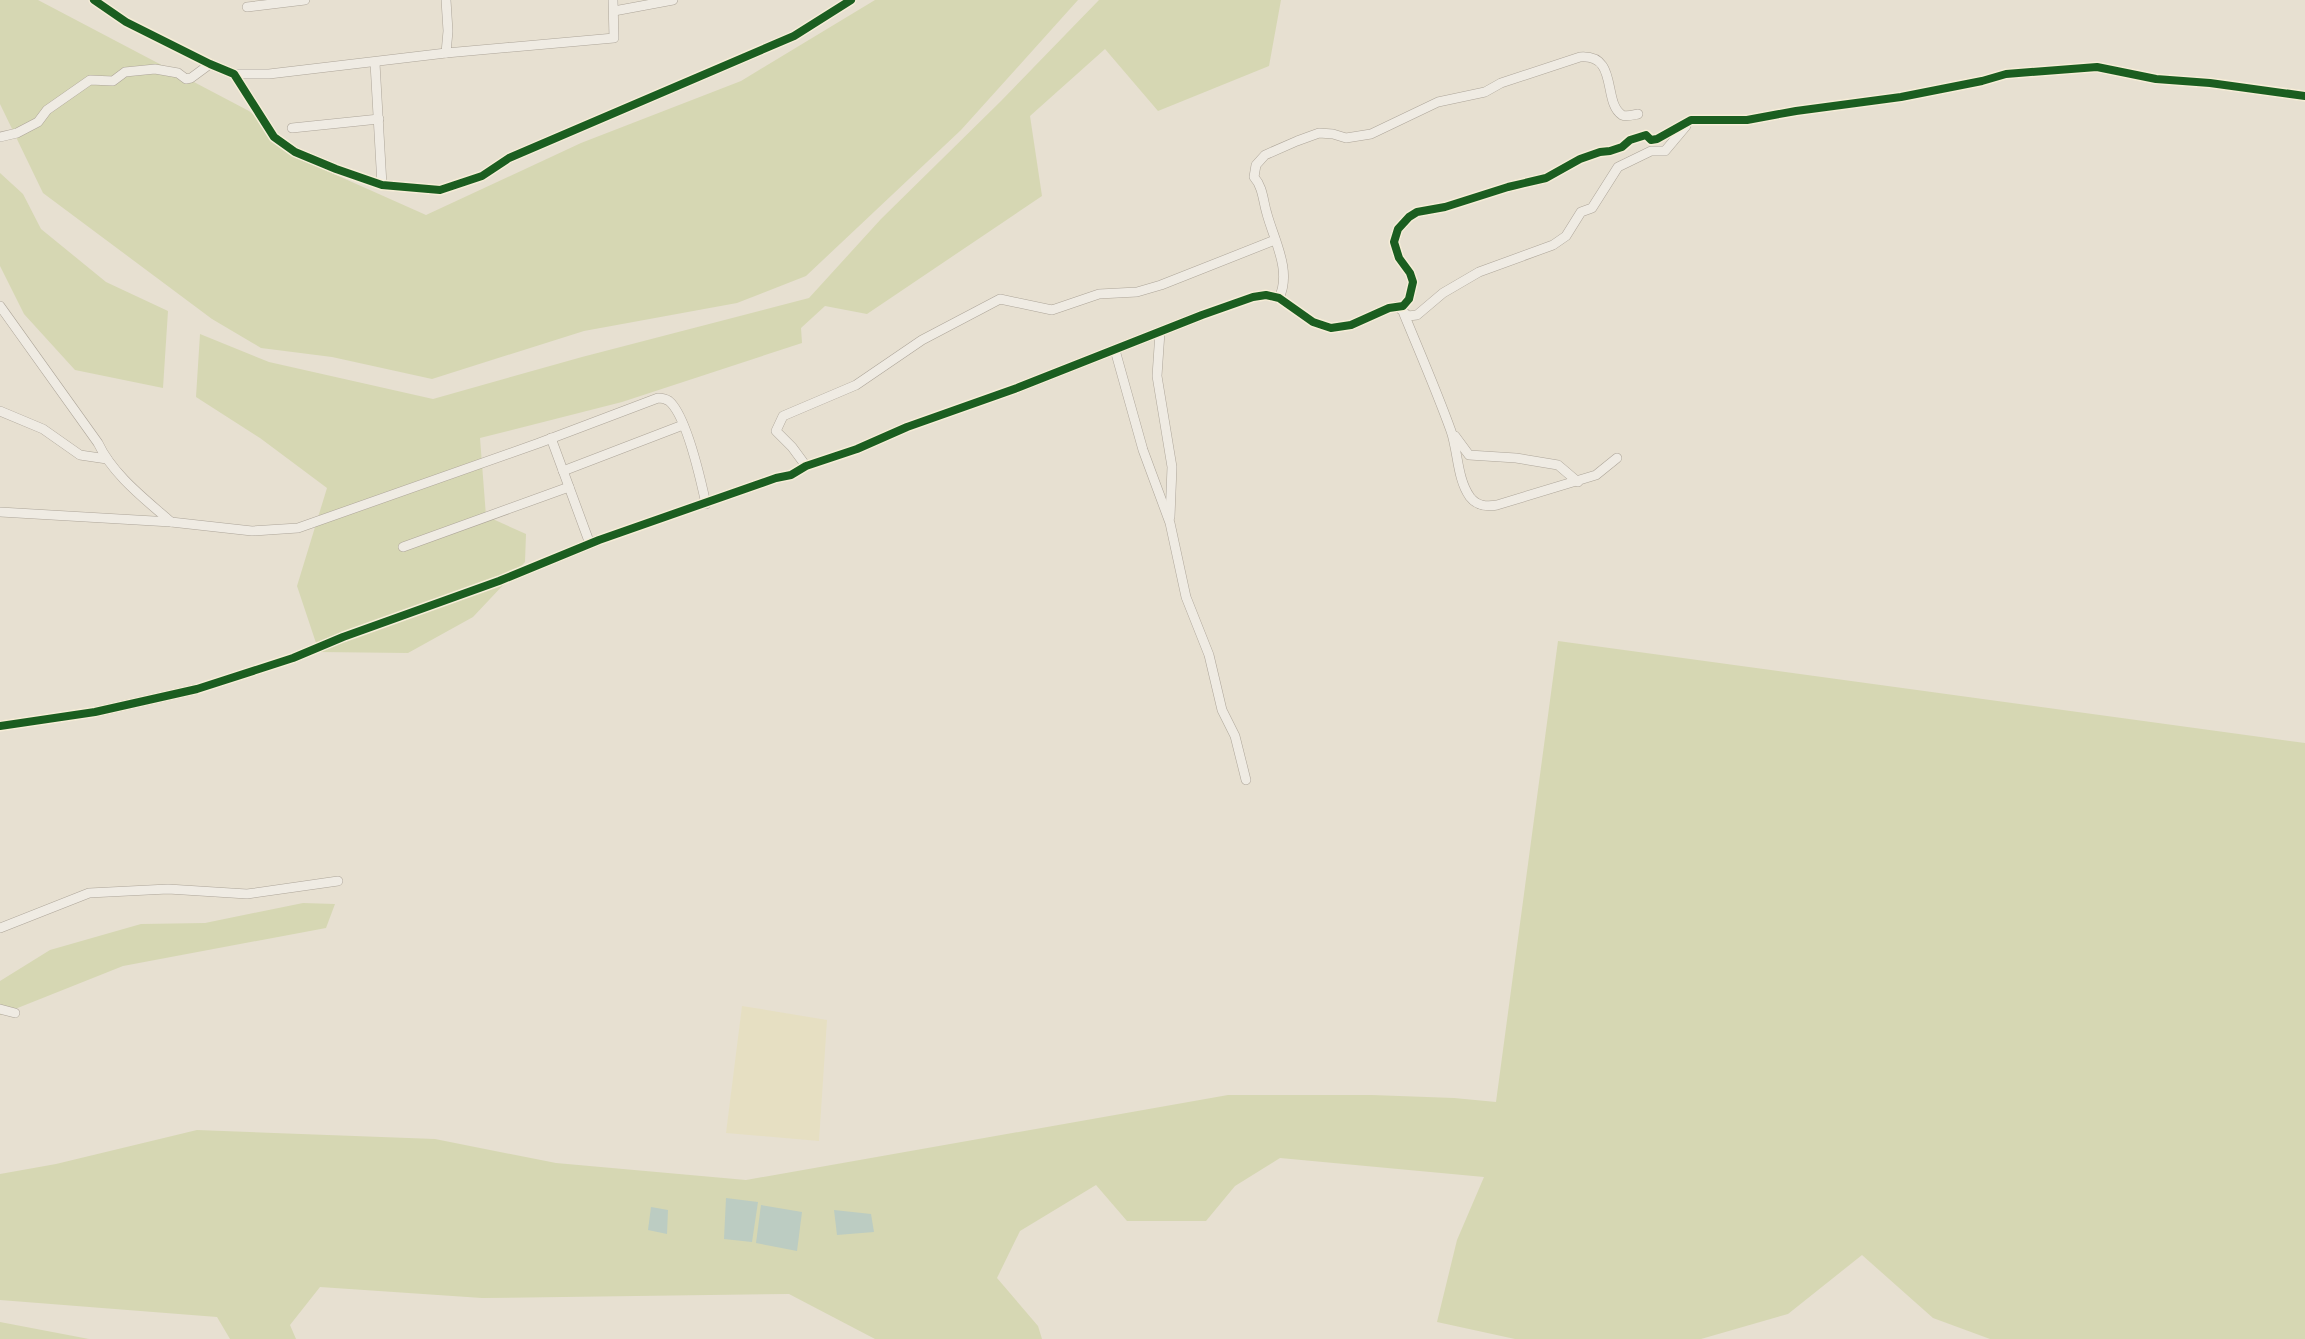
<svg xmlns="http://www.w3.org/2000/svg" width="2305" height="1339" font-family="Lora,serif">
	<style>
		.farmland { fill: #e6dfc2 }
		.green { fill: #d6d7b3 }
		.water { fill: #bcccc2 }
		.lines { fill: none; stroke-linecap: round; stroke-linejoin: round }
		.minor-casing { stroke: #ada599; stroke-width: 10 }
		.minor { stroke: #efebe3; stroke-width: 9 }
		.cycleway-casing { stroke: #f7eed8; stroke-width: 11 }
		.cycleway { stroke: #1b5e20; stroke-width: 8 }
	</style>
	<rect width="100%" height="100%" fill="#e7e0d1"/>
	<!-- farmland -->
	<polygon class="farmland" points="742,1006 827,1020 819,1141 726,1133"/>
	<!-- green -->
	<g class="green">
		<polygon points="0,0 38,0 249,111 316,166 426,215 581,143 741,81 875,0 1078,0 961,130 806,276 737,303 584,331 432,379 332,357 261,348 212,319 43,193 0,104"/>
		<polygon points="1099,0 1281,0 1269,66 1158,111 1105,49 1030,116 1042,196 867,314 825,306 801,328 802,343 622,402 480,438 486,516 526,534 525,562 473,617 408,653 319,652 297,586 327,488 260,438 196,397 200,334 269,362 433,399 582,357 809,298 881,219 1001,101"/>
		<polygon points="0,173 23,194 41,229 106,282 168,311 163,388 75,370 24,314 0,266"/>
		<polygon points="1558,641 2305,743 2305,1339 1990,1339 1933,1318 1862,1255 1788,1314 1701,1339 1515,1339 1437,1322 1457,1240 1484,1177 1280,1158 1235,1186 1206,1221 1127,1221 1096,1185 1020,1231 997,1278 1038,1326 1042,1339 875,1339 789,1294 482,1298 320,1287 290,1325 296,1339 230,1339 217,1317 0,1300 0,1174 56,1164 197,1130 435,1139 556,1163 746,1180 1228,1095 1372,1095 1454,1098 1496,1102"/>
		<polygon points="303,903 335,904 326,928 123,966 0,1015 0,981 50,950 141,924 205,923"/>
		<polygon points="0,1322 89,1339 0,1339"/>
	</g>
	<!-- water -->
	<g class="water">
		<polygon points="726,1198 758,1202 752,1242 724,1239"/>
		<polygon points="761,1205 802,1212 797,1251 756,1243"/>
		<polygon points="651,1207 668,1210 667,1234 648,1230"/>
		<polygon points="834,1210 871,1214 874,1232 837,1235"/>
	</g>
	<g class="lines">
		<!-- minor casing -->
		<g class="minor-casing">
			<g id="minor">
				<polyline points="94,0 126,22 210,64 234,74 274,137 295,152 336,169 382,185 440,190 482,176 509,158 794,36 851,0"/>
				<polyline points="446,0 448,31 446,53"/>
				<polyline points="247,7 305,0"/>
				<polyline points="614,11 673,0"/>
				<polyline points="375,63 382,185"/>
				<polyline points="234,74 269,74 446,53 614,38 613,0"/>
				<polyline points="292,128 379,119"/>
				<polyline points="0,137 17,133 38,122 47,110 90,80 113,81 125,72 155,69 178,73 186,79 191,78 210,64"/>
				<path d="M1279 298C1292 271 1274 240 1267 214 1263 201 1263 187 1254 177L1256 165 1265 155 1297 141 1319 133 1333 134 1346 138 1371 134 1438 102 1485 92 1501 83 1580 57C1619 54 1602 102 1622 115 1626 117 1633 115 1638 114"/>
				<path d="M0 306 98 443C113 475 145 499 171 522"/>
				<polyline points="1397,306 1408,316 1417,315 1443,293 1479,272 1553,245 1566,236 1581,212 1592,208 1618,167 1651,151 1665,151 1686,126"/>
				<path d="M1404 314C1420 353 1437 392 1451 431 1458 451 1457 479 1470 497 1477 506 1486 507 1497 505L1596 475 1617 458"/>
				<polyline points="1160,332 1157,376 1172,467 1170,517"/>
				<polyline points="1115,350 1143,450 1170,523 1186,597 1209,655 1222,710 1235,736 1246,780"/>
				<polyline points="0,411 43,429 80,455 107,459"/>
				<polyline points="1455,436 1469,455 1516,458 1558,465 1578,482"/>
				<polyline points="551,438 590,544"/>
				<polyline points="806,466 792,447 776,431 783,416 856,385 922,340 1000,299 1052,310 1099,294 1137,292 1161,285 1275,240"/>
				<polyline points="563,471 683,425"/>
				<path d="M0 512 171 522 252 531 298 528 539 443 658 398C662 398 666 399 669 401 686 415 701 481 706 504"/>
				<polyline points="403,547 569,487"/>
				<polyline points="0,726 95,712 197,689 293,658 343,637 499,581 599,540 776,478 791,475 806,466 857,449 907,427 1017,388 1202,315 1253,297 1266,295 1279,298 1313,322 1331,328 1351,325 1389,308 1403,306 1409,299 1413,282 1410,273 1399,258 1394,242 1398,229 1409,217 1417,212 1445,207 1508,187 1546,178 1580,159 1600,152 1610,151 1622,147 1630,140 1646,135 1651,140 1657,139 1691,120 1747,120 1796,111 1901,97 1982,81 2006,74 2097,67 2156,79 2210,83 2305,96"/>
				<polyline points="0,928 89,893 168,889 247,894 338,881"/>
				<polyline points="0,1009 15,1013"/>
			</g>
		</g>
		<!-- minor -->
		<use href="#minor" class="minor"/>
		<!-- cycleway casing -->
		<g class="cycleway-casing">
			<g id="cycleway">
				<polyline points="94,0 126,22 210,64 234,74 274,137 295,152 336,169 382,185 440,190 482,176 509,158 794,36 851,0"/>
				<polyline points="0,726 95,712 197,689 293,658 343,637 499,581 599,540 776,478 791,475 806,466 857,449 907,427 1017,388 1202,315 1253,297 1266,295 1279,298 1313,322 1331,328 1351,325 1389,308 1403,306 1409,299 1413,282 1410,273 1399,258 1394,242 1398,229 1409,217 1417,212 1445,207 1508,187 1546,178 1580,159 1600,152 1610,151 1622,147 1630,140 1646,135 1651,140 1657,139 1691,120 1747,120 1796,111 1901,97 1982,81 2006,74 2097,67 2156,79 2210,83 2305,96"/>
			</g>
		</g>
		<!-- cycleway -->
		<use href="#cycleway" class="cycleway"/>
	</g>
</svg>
